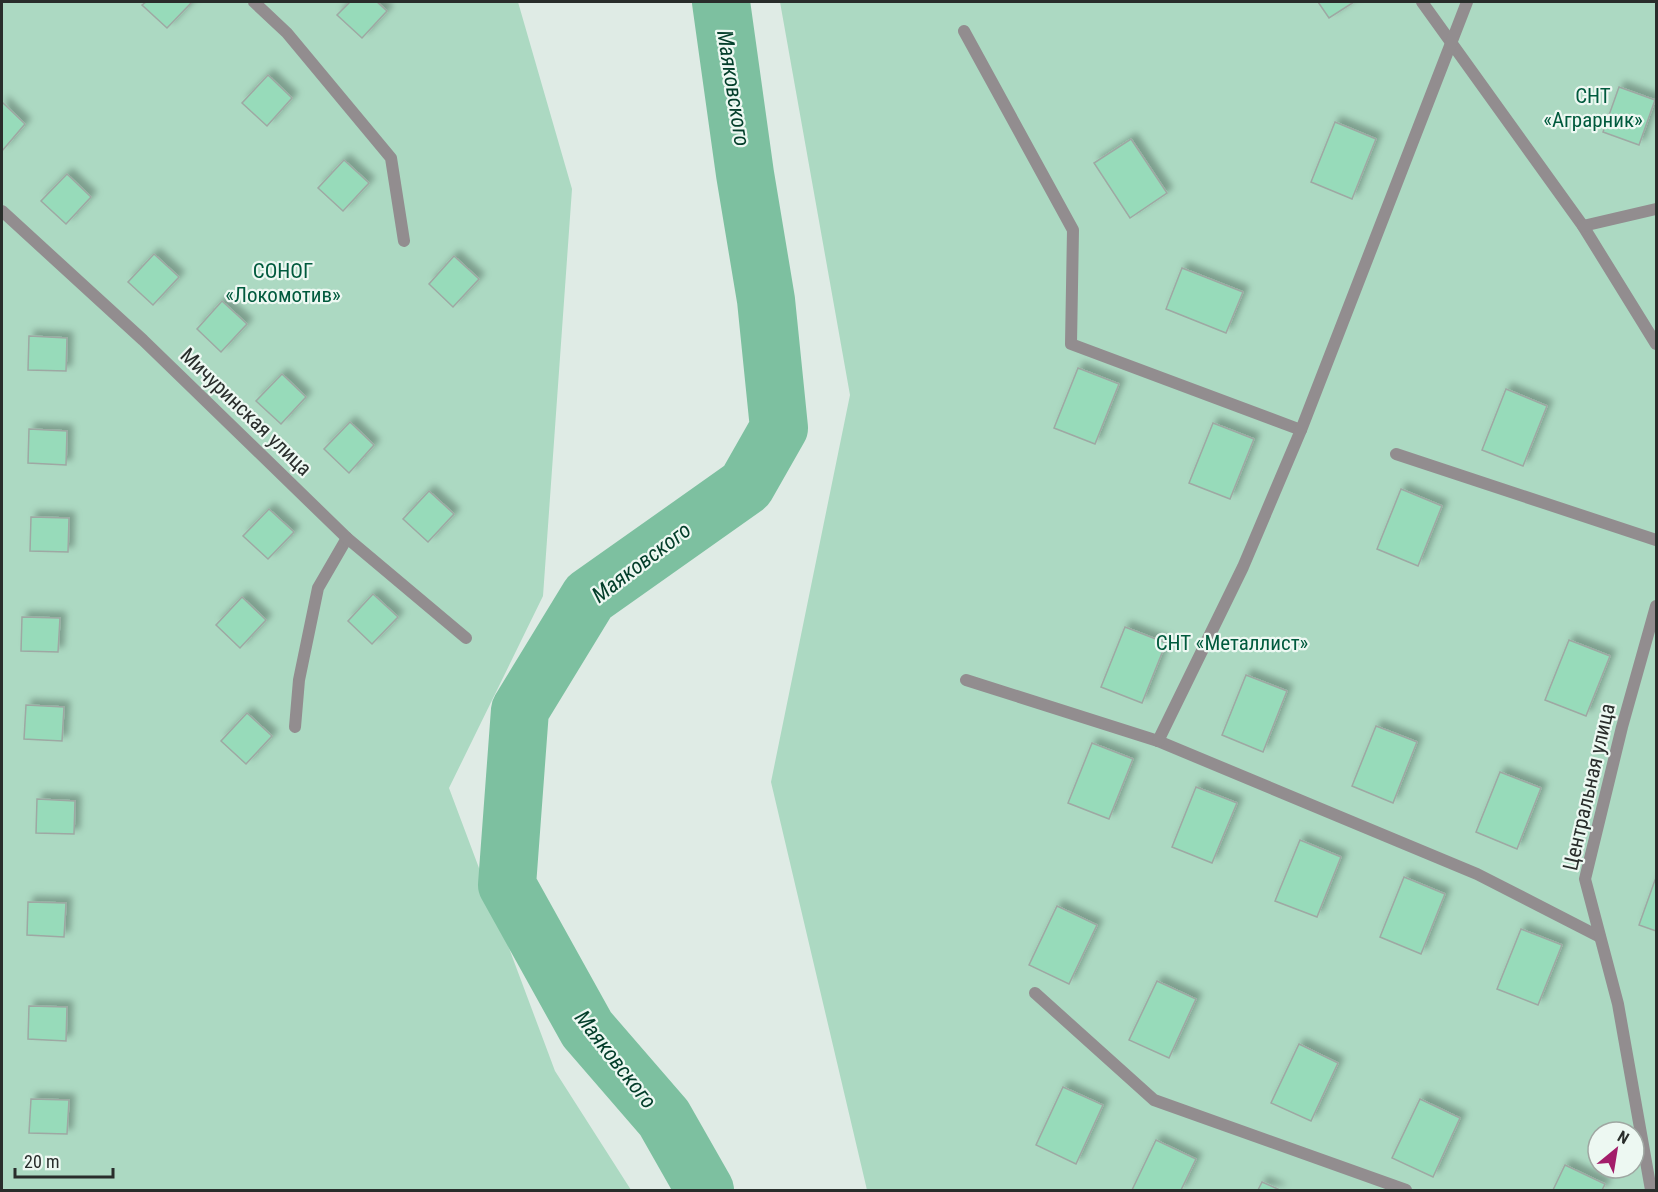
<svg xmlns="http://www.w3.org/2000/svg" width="1658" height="1192" font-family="'Roboto Condensed',sans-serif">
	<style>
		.green { fill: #acd9c2; fill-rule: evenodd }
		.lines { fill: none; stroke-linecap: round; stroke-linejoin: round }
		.river { stroke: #7dc0a0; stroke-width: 58 }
		.building { fill: #97dbba; stroke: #9ea8a3; stroke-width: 1.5; filter: url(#shadow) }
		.service { stroke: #928d8f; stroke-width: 12 }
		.minor { stroke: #928d8f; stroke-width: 12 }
		.labels { text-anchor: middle; stroke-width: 4.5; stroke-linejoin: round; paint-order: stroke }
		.park-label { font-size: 21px; fill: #005a3d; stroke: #edf8f2 }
		.street-label { font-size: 21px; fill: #292d2b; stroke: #edf8f2 }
		.water-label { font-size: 22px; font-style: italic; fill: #023d29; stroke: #edf8f2 }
	</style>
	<defs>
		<filter id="shadow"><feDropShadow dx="5.5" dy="-5.5" stdDeviation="3" flood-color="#0004"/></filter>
	</defs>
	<rect width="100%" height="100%" fill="#dfebe5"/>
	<!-- green -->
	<g class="green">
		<polygon points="2,2 518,2 572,189 543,596 449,788 555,1071 631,1190 2,1190"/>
		<path d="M780 2H1656V1190H867L771 782 850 395ZM1598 1132H1634V1168H1598Z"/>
	</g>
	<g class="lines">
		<!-- river -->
		<polyline class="river" points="705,1190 664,1118 587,1029 507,885 520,710 589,597 746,486 779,428 766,300 745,174 721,2"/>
	</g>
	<!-- building -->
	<g class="building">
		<polygon points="146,2 192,2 167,28 142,5"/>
		<polygon points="350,2 377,2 387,11 362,38 337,15"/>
		<polygon points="1318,2 1354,2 1329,18"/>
		<polygon points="268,75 292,98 267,126 242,103"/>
		<polygon points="1619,87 1655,100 1639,145 1603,132"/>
		<polygon points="2,102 25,124 2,151"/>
		<polygon points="1335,122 1376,139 1352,199 1311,182"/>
		<polygon points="1131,139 1167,193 1130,218 1094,163"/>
		<polygon points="344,160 369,183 343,211 318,188"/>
		<polygon points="67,174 91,197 66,224 41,201"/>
		<polygon points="154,254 179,277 153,305 128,282"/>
		<polygon points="454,256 479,279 453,307 429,284"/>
		<polygon points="1182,268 1243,292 1226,333 1166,309"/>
		<polygon points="222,301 247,324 221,352 197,329"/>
		<polygon points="29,336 67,338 66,371 28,370"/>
		<polygon points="1078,368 1119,384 1095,444 1054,428"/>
		<polygon points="282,374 306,397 281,424 256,401"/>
		<polygon points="1506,389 1547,406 1523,466 1482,450"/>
		<polygon points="350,422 374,445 349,473 324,449"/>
		<polygon points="1213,423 1254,439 1230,499 1189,483"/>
		<polygon points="29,429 67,431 66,465 28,463"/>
		<polygon points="1401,489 1442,506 1418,566 1377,549"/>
		<polygon points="429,491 454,514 428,542 403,519"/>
		<polygon points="269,509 294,532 268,559 243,536"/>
		<polygon points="31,517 69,518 68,552 30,551"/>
		<polygon points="373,594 398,617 372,644 348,621"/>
		<polygon points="242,597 266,620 240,648 216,625"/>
		<polygon points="22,617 60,618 58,652 21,651"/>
		<polygon points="1125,627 1166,643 1142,703 1101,687"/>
		<polygon points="1569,640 1610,656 1586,716 1545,700"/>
		<polygon points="1246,675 1287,691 1263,752 1222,735"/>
		<polygon points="26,705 64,707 62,741 24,739"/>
		<polygon points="247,713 272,736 246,764 221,741"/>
		<polygon points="1376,726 1417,742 1393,803 1352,786"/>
		<polygon points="1092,743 1133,759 1109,819 1068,803"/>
		<polygon points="1500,772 1541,788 1517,849 1476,832"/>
		<polygon points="1196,787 1237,803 1212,863 1172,847"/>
		<polygon points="37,799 75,801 74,834 36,833"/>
		<polygon points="1300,840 1341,857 1317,917 1275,901"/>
		<polygon points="1404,877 1445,894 1421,954 1380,937"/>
		<polygon points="1655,880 1656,880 1656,931 1639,925"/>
		<polygon points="28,902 66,903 64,937 27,935"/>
		<polygon points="1057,906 1097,925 1069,984 1029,965"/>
		<polygon points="1521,929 1562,945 1538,1005 1497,989"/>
		<polygon points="1157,981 1196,999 1169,1058 1129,1040"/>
		<polygon points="29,1006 67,1007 66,1041 28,1039"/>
		<polygon points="1299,1044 1338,1063 1311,1121 1271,1103"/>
		<polygon points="1063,1087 1103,1105 1076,1164 1036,1145"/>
		<polygon points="31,1099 69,1100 67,1134 29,1133"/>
		<polygon points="1420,1099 1460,1118 1433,1177 1392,1158"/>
		<polygon points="1156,1140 1196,1159 1181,1190 1132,1190"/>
		<polygon points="1565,1165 1605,1184 1602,1190 1553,1190"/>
		<polygon points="1262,1182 1280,1190 1258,1190"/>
	</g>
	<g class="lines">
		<!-- service -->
		<polyline class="service" points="295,727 299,680 318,588 347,538"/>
		<!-- minor -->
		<g class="minor">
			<polyline points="254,2 287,33 391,158 404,241"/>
			<polyline points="1422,2 1583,226 1656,344"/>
			<polyline points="964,31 1073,230 1071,344 1301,430"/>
			<polyline points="2,211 143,340 347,538 466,638"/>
			<polyline points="1583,226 1656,209"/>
			<polyline points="1396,454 1656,540"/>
			<polyline points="966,680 1158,741 1477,874 1600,937"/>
			<polyline points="1158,741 1243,567 1301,430 1467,2"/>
			<polyline points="1035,993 1154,1100 1406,1190"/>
			<polyline points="1651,1190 1618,1004 1585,879 1622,727 1656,606"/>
		</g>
	</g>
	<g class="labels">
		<!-- park labels -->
		<g class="park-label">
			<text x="1593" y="103">СНТ<tspan x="1593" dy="24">«Аграрник»</tspan></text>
			<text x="283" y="278">СОНОГ<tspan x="283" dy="24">«Локомотив»</tspan></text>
			<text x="1232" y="650">СНТ «Металлист»</text>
		</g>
		<!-- street labels -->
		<g class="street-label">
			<text transform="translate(246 412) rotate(44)" y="7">Мичуринская улица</text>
			<text transform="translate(1589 787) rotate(-77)" y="7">Центральная улица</text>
		</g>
		<!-- water labels -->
		<g class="water-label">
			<text transform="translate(734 88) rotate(81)" y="8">Маяковского</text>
			<text transform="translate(641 562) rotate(-37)" y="8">Маяковского</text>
			<text transform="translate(616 1059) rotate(52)" y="8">Маяковского</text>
		</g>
	</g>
	<!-- border -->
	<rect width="1658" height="1192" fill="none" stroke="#292d2b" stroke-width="6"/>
	<!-- north arrow -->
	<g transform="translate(1616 1150) rotate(30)"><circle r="28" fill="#edf8f2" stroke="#9fa7a2" stroke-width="1.5"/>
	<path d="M0-4.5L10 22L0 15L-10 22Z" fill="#a31d6a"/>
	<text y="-9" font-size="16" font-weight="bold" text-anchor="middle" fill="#292d2b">N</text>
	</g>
	<!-- scale -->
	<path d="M15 1168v9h98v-9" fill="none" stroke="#292d2b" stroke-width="3"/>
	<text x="24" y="1168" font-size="18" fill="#292d2b" stroke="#edf8f2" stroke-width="4.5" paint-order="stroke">20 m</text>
</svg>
